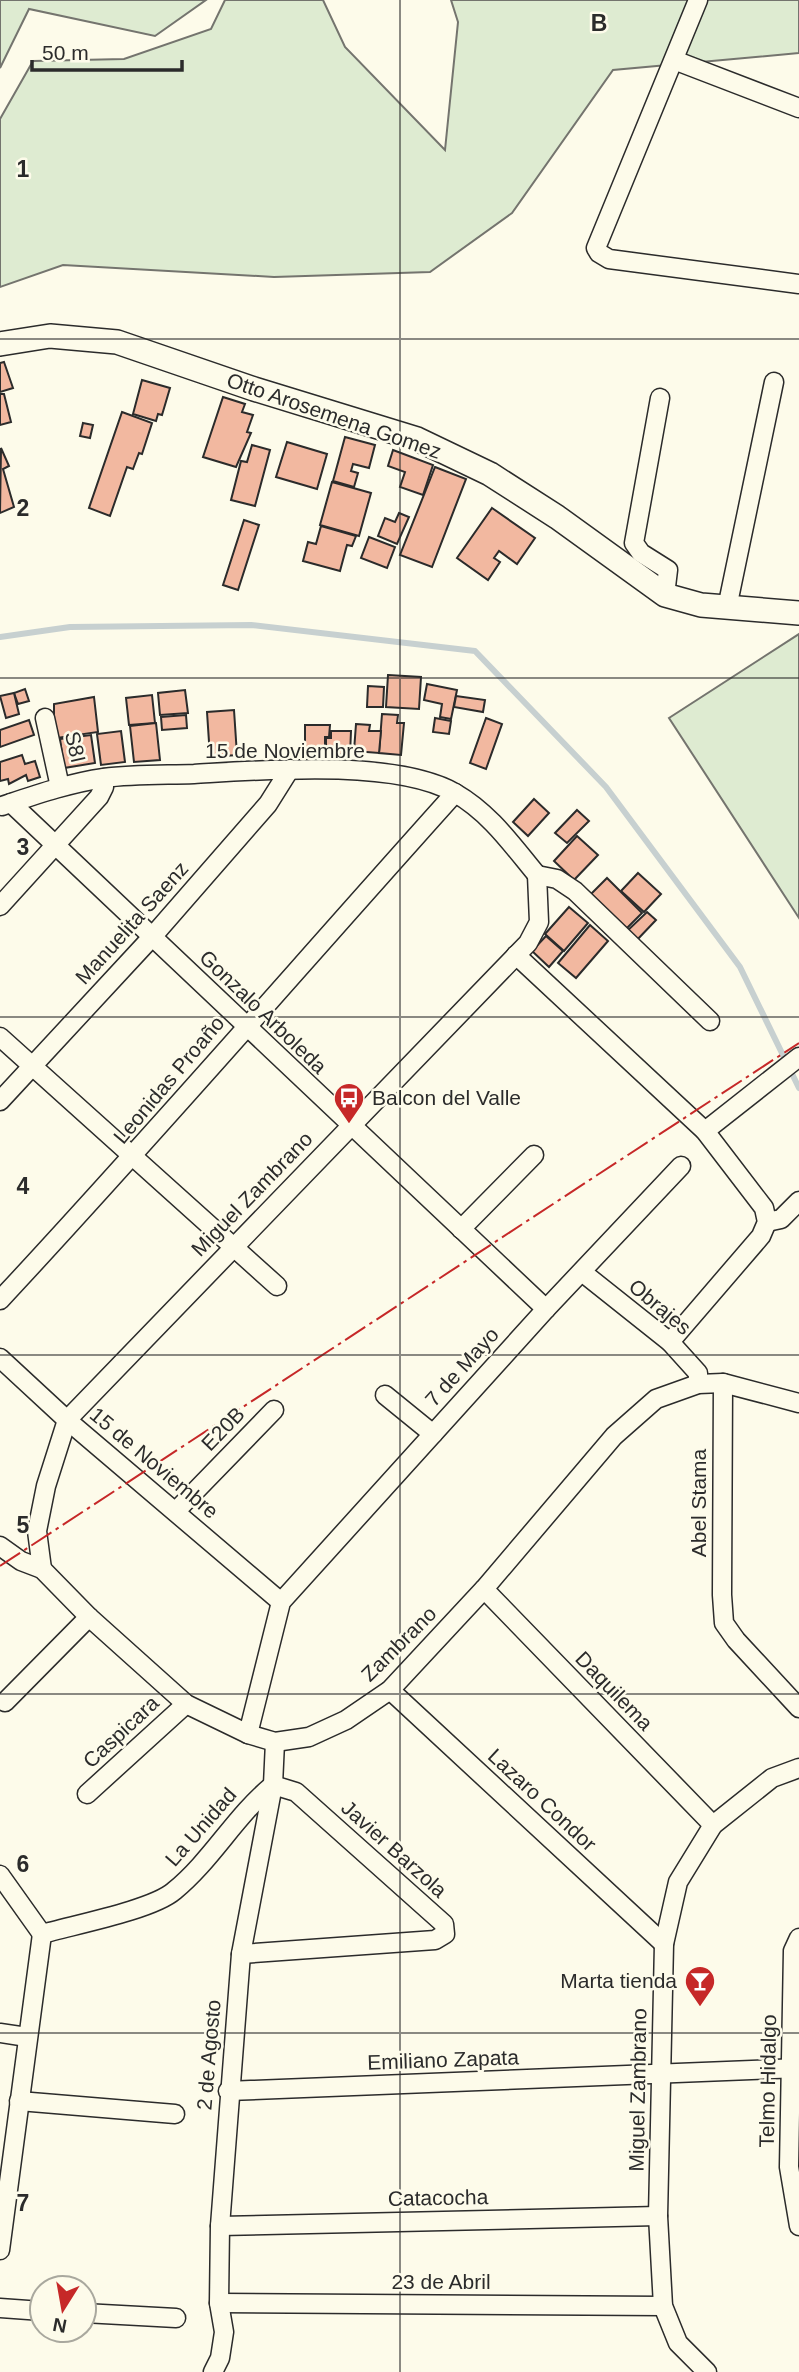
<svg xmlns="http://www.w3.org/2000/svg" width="799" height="2372" font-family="Helvetica,sans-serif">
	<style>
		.green { fill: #deebd1; stroke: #74746e; stroke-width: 2 }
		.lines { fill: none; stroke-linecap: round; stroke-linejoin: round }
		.stream { stroke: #c7d0d0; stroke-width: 6 }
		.building { fill: #f2b8a0; stroke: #2b2b2b; stroke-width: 2 }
		.minor-casing { stroke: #2b2b2b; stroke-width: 21 }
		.tertiary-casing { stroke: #2b2b2b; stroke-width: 26 }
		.minor { stroke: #fdfbea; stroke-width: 18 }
		.tertiary { stroke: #fdfbea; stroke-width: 23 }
		.power { stroke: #c62828; stroke-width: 2; stroke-dasharray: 24 5 3.5 5; stroke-linecap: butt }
		.grid { fill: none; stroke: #2b2b2b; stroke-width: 2; stroke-opacity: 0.55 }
		.labels { text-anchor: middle; stroke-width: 5; stroke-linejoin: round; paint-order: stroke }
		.street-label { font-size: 21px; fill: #2b2b2b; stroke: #fdfbea }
		.poi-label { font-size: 21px; fill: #2b2b2b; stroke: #fdfbea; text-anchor: start }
		.grid-label { font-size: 23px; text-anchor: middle; font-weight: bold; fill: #2b2b2b; stroke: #fdfbea; stroke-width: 5; stroke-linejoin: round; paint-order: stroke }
	</style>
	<rect width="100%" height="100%" fill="#fdfbea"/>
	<!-- green -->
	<g class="green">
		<polygon points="0,0 206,0 155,36 29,9 0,68"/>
		<polygon points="225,0 323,0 345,47 445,150 458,22 451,0 799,0 799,53 613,70 512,213 430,272 274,277 63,265 0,287 0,119 33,61 124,59 211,29"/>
		<polygon points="799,634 799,918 669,718"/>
	</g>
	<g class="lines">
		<!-- stream -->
		<polyline class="stream" points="0,637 70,627 251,625 475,651 606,787 740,967 799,1088"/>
	</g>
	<!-- building -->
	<g class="building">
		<polygon points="4,362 13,388 0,392 0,363"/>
		<polygon points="142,380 170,388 162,415 158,414 156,421 133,414"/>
		<polygon points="0,394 4,394 11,422 0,425"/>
		<polygon points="223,397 245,404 242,412 253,415 247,432 251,433 236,467 203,457"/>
		<polygon points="122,412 152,423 142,454 139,453 133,469 127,467 110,516 89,508"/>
		<polygon points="83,423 93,425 90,438 80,436"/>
		<polygon points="345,437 375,445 369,468 353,464 351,471 358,473 354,487 333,481"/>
		<polygon points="287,442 327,454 317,489 276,477"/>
		<polygon points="252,445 270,450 255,506 231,500 241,461 247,462"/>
		<polygon points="1,448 9,466 3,469 14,507 0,513"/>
		<polygon points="393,450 433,465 423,495 400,487 405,472 388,466"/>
		<polygon points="435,467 466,479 432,567 400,555"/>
		<polygon points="332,482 371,493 359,536 320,525"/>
		<polygon points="492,508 535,538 517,564 499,551 494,558 500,562 488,580 457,558"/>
		<polygon points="399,513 409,517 397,544 378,536 385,518 395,522"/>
		<polygon points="244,520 259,525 238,590 223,585"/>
		<polygon points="321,526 356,536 352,546 347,545 340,571 303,561 308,542 316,544"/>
		<polygon points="369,537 395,547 387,568 361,558"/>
		<polygon points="388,675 421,677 419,709 386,707"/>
		<polygon points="427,684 457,690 451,719 440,717 442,704 424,700"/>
		<polygon points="368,686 384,687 383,707 367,707"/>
		<polygon points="25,689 29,701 18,704 14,693"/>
		<polygon points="185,690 188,713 160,715 158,693"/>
		<polygon points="14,693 19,714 6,718 0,696"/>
		<polygon points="152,695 155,723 129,725 126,698"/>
		<polygon points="456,696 485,700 483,712 454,707"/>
		<polygon points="94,697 98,732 50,739 45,716 54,714 54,704"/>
		<polygon points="234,710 237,755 210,757 207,712"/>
		<polygon points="382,714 398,715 397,723 404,723 401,755 379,753"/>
		<polygon points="186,715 187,728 162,730 161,717"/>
		<polygon points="435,718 451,721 449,734 433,732"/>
		<polygon points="486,718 502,724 486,769 470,763"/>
		<polygon points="29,720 34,735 0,747 0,730"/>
		<polygon points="156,723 160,760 134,762 130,726"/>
		<polygon points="356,724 370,725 369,731 381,731 379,753 354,751"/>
		<polygon points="305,725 330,725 329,737 325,737 325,754 305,753"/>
		<polygon points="121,731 125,762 101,765 97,734"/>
		<polygon points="331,731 351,731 350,755 326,754 326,738 331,738"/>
		<polygon points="91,735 95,763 64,768 60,739"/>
		<polygon points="22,755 25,764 35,761 40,777 28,781 26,775 9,784 8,779 0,781 0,762"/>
		<polygon points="534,799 549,813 528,836 513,822"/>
		<polygon points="577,810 589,821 567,843 555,833"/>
		<polygon points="577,836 598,855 574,880 554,861"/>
		<polygon points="638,873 661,894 644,912 621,891"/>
		<polygon points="607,878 642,913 625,930 589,896"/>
		<polygon points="569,907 588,923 564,951 545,934"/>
		<polygon points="647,912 656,920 635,942 625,933"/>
		<polygon points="590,925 608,941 576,978 558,963"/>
		<polygon points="546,936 563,951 549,967 532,951"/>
	</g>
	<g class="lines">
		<!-- minor casing -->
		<g class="minor-casing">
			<g id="minor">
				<polyline points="698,0 596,248 599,253 609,259 799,284"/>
				<polyline points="674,60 799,108"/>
				<polyline points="660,398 634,543 641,553 668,570 665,595"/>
				<polyline points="727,608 774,382"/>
				<polyline points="45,718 60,787"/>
				<polyline points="11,803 546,1309"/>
				<path d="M2 806C35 795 69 783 104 778 133 774 164 775 194 774 263 770 396 759 455 793 490 813 512 845 537 875"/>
				<polyline points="537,875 557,879 575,891 710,1021"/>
				<polyline points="0,906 99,797 104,787 104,778"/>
				<polyline points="516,955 705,1131 764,1208 767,1222 761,1236 670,1342"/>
				<polyline points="0,1037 277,1286"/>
				<polyline points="0,1101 152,937 268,804 290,769"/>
				<polyline points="705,1131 799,1057"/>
				<polyline points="767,1222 781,1219 799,1201"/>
				<polyline points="461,1229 534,1155"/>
				<polyline points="582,1272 670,1342 698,1373 698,1384"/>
				<path d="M0 1300C155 1134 303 962 455 793"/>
				<polyline points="0,1358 67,1420 281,1602"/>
				<polyline points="723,1383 722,1595 724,1623 736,1640 799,1708"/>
				<polyline points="385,1395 433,1434"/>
				<polyline points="176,1511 274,1410"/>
				<polyline points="0,1546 21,1561 42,1569 89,1617 186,1704 248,1734 275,1742 309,1737 346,1720 390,1690 484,1589 614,1436 656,1399 698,1384 723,1383 799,1403"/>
				<polyline points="42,1569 37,1531 46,1486 67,1420 528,943 539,922 537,875"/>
				<polyline points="484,1589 713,1825"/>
				<polyline points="390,1690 664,1944"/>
				<polyline points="5,1702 89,1617"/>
				<polyline points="248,1734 281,1602 546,1309 681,1166"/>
				<polyline points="87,1794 186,1704"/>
				<polyline points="0,1875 42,1934"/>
				<path d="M42 1934C73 1925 152 1910 174 1891 212 1860 235 1816 273 1785L296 1792 444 1924 445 1934 435 1940 241 1954"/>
				<polyline points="799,1938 793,1951 789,2167 799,2226"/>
				<polyline points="0,2033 27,2037"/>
				<polyline points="228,2091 799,2068"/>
				<polyline points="19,2101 175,2114"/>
				<polyline points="220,2226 658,2216"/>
				<polyline points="0,2250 42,1934"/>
				<polyline points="219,2303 663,2306"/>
				<polyline points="0,2308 42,2311"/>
				<polyline points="84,2313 176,2318"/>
				<polyline points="213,2372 220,2358 224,2332 219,2303 220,2226 241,1954 273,1785 275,1742"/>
				<polyline points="707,2372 678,2343 663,2306 658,2216 664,1944 678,1882 713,1825 772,1778 799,1768"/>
			</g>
		</g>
		<!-- tertiary casing -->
		<g class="tertiary-casing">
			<polyline id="tertiary" points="0,344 50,336 117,342 254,389 417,439 490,474 557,517 665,595 701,605 799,613"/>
		</g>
		<!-- minor -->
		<use href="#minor" class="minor"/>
		<!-- tertiary -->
		<use href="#tertiary" class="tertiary"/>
		<!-- power -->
		<polyline class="power" points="0,1566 799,1043"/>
	</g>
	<!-- grid -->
	<path class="grid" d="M400 0V2372M0 339H799M0 678H799M0 1017H799M0 1355H799M0 1694H799M0 2033H799"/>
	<!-- icons -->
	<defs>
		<g id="bus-pin" transform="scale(1.575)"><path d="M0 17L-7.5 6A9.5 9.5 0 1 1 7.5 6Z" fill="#c62828" stroke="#fdfbea"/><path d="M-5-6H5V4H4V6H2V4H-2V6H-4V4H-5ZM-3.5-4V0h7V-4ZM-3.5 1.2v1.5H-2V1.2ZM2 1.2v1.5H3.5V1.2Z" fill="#fff"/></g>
		<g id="bar-pin" transform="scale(1.575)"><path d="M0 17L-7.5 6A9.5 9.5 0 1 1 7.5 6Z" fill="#c62828" stroke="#fdfbea"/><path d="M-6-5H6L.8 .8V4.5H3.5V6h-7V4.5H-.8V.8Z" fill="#fff"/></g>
	</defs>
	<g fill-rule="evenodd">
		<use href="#bus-pin" x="349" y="1098"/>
		<use href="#bar-pin" x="700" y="1981"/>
	</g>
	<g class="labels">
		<!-- street labels -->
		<g class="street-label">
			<text transform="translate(334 416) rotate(19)" y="7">Otto Arosemena Gomez</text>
			<text transform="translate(75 747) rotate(77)" y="7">S8I</text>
			<text x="285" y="758">15 de Noviembre</text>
			<text transform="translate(132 923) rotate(-48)" y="7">Manuelita Saenz</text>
			<text transform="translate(263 1012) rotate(44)" y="7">Gonzalo Arboleda</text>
			<text transform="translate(169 1080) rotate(-50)" y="7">Leonidas Proaño</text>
			<text transform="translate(252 1194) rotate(-46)" y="7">Miguel Zambrano</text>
			<text transform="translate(660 1307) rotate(40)" y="7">Obrajes</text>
			<text transform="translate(462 1367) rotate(-48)" y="7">7 de Mayo</text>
			<text transform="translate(223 1429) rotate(-46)" y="7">E20B</text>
			<text transform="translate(154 1463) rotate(40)" y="7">15 de Noviembre</text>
			<text transform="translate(699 1503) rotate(-90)" y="7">Abel Stama</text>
			<text transform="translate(399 1644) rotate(-45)" y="7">Zambrano</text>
			<text transform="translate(614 1691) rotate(46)" y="7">Daquilema</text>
			<text transform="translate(121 1732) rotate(-43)" y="7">Caspicara</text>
			<text transform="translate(542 1800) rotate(43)" y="7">Lazaro Condor</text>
			<text transform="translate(201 1827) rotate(-49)" y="7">La Unidad</text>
			<text transform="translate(394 1849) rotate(42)" y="7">Javier Barzola</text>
			<text transform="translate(209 2055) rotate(-85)" y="7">2 de Agosto</text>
			<text transform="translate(443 2060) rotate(-2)" y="7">Emiliano Zapata</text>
			<text transform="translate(768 2081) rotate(-89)" y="7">Telmo Hidalgo</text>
			<text transform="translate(638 2090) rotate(-89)" y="7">Miguel Zambrano</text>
			<text transform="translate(438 2198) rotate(-1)" y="7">Catacocha</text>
			<text x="441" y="2289">23 de Abril</text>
		</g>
		<!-- poi labels -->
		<g class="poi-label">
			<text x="372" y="1105">Balcon del Valle</text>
			<text x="677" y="1988" text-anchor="end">Marta tienda</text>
		</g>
	</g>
	<g class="grid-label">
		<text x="599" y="31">B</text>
		<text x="23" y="177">1</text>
		<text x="23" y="516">2</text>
		<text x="23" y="855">3</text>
		<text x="23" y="1194">4</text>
		<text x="23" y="1533">5</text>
		<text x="23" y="1872">6</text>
		<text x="23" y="2211">7</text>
	</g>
	<!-- north arrow -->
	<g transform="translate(63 2309) rotate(191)"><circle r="33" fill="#fdfbea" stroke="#a9a89e" stroke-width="2"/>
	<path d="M0-5L12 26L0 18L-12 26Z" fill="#c62828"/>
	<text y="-10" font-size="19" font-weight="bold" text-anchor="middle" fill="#2b2b2b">N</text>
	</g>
	<!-- scale -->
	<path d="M32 60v10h150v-10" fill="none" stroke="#2b2b2b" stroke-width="3.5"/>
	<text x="42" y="60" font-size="21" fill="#2b2b2b" stroke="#fdfbea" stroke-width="5" paint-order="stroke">50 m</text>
</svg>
